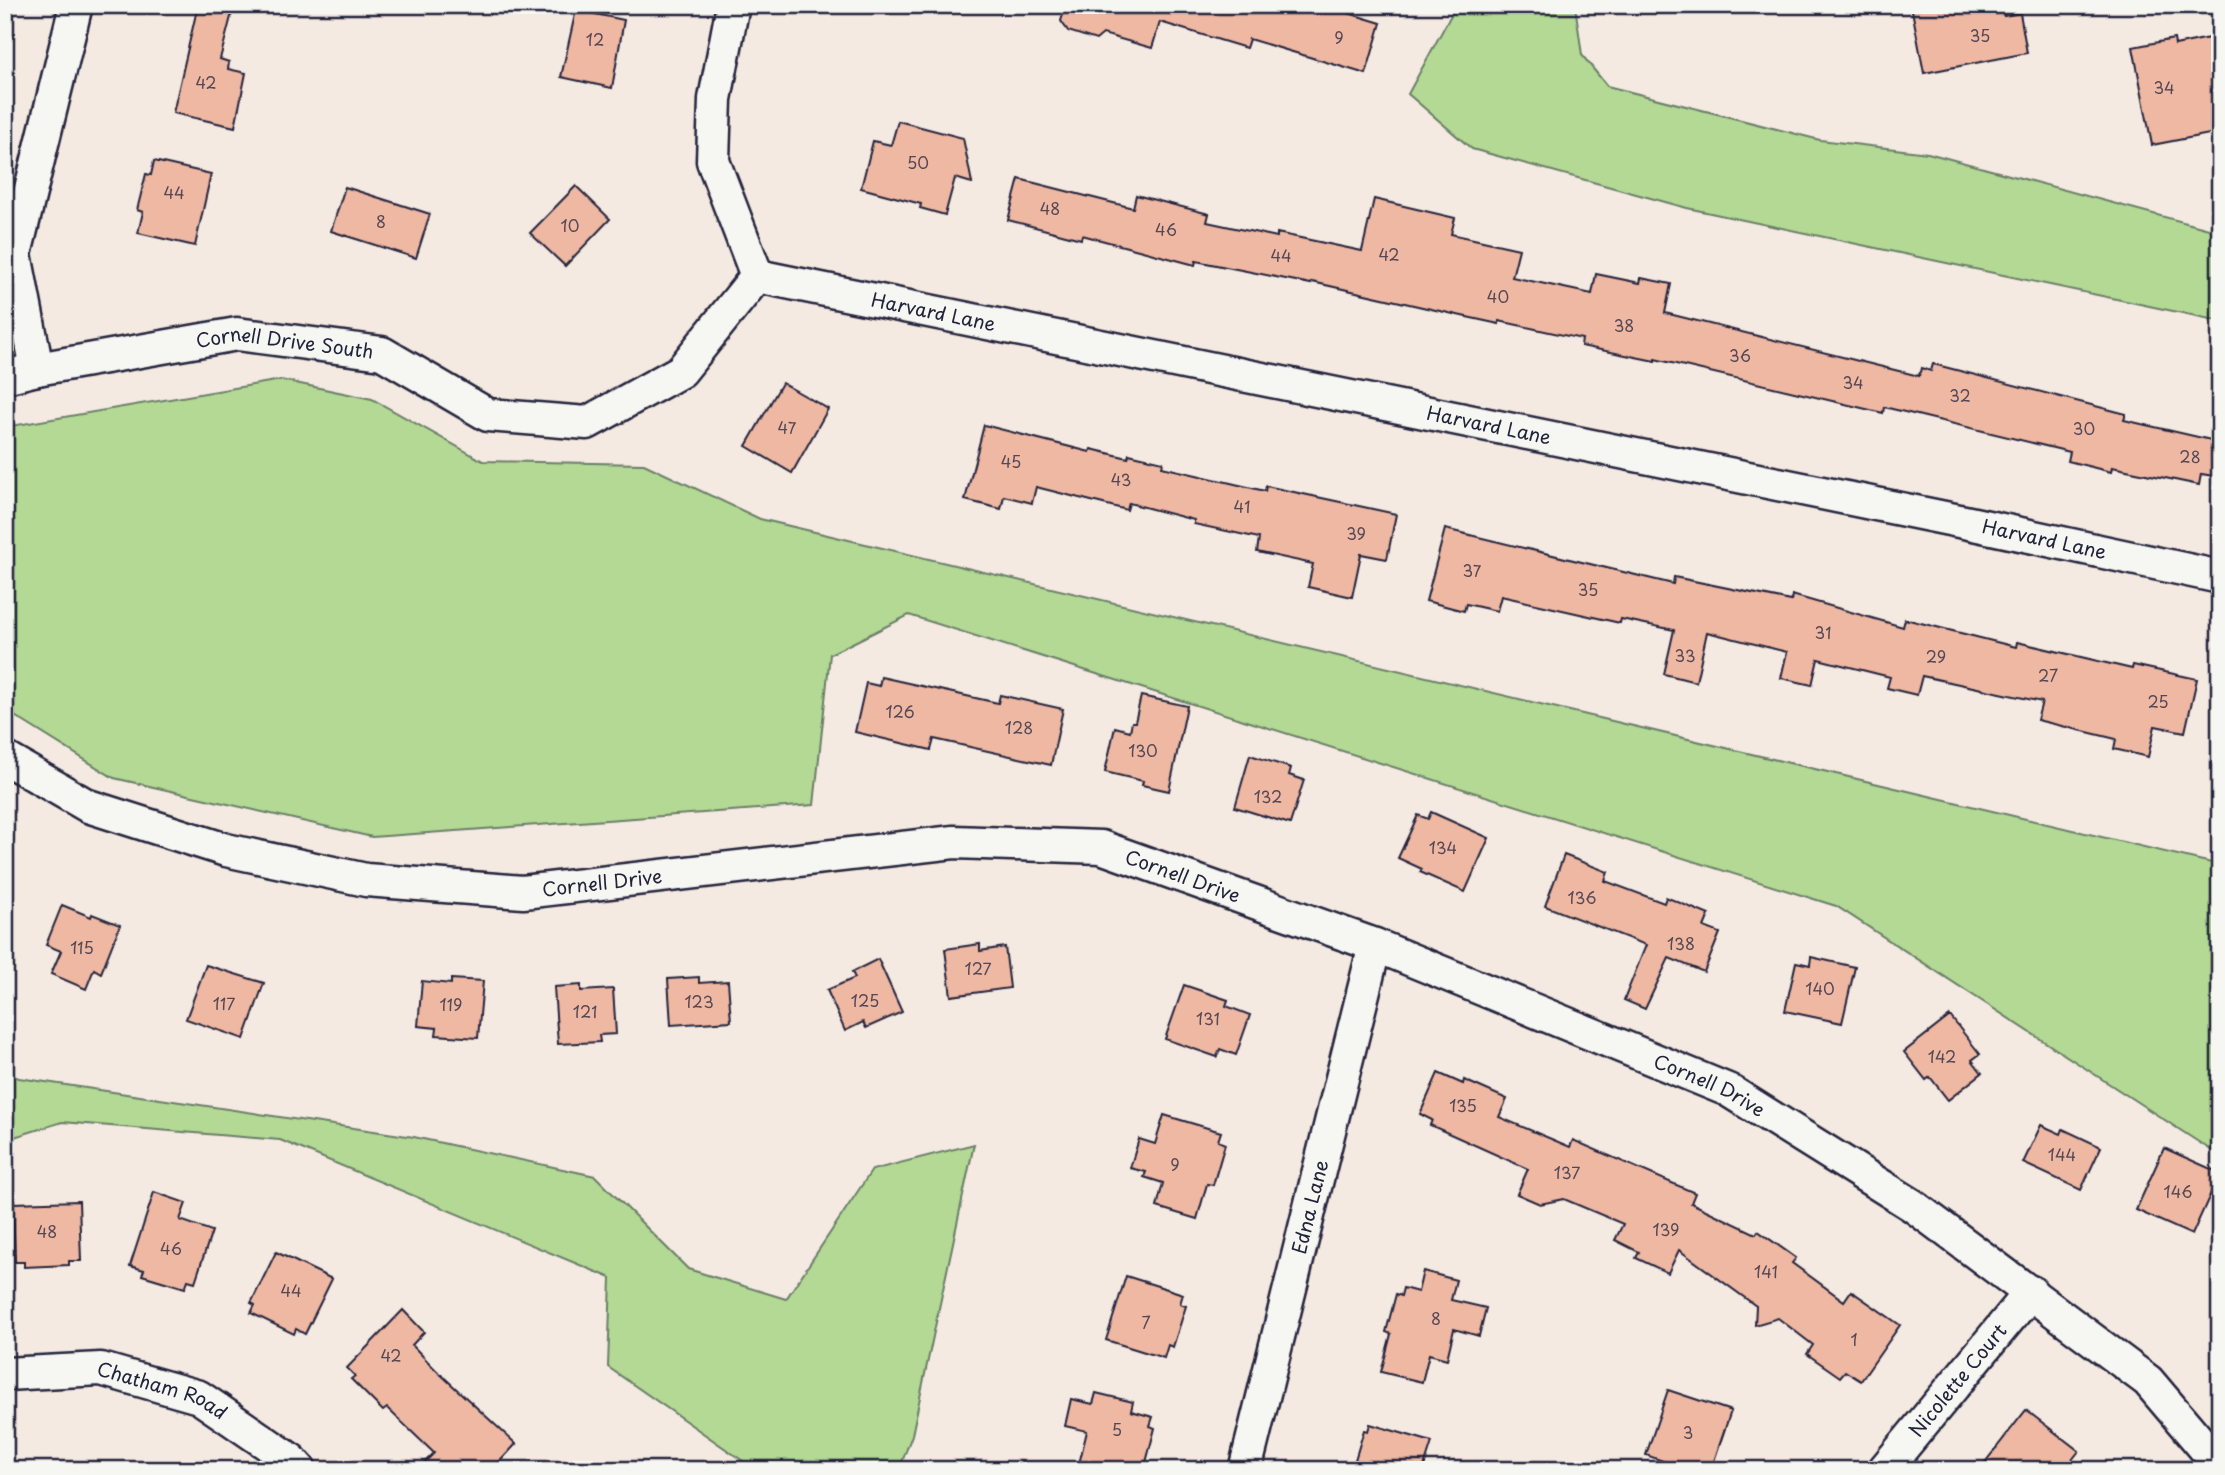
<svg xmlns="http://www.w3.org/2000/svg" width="2225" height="1475" font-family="'Playpen Sans',sans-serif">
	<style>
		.green { fill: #b3d994; stroke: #6a7e68; stroke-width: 2 }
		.building { fill: #efb8a3; stroke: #22223b; stroke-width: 2 }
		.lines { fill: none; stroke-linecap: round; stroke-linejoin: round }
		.street-casing { stroke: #22223b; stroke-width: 37 }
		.street { stroke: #f6f6f2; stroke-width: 32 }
		.labels { text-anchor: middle; stroke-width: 7; stroke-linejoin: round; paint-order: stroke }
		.number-label { font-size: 16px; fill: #554855 }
		.street-label { font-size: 19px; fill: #22223b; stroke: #f6f6f2 }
	</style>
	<rect width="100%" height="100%" fill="#f5eae2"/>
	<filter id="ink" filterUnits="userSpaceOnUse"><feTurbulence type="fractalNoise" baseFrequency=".0143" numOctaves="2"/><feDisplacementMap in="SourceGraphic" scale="14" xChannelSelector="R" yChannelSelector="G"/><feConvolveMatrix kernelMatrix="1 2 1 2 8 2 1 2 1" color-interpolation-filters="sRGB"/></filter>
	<g filter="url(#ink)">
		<!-- green -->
		<g class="green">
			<polygon points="1460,5 1575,5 1582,55 1607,86 1820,140 1928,153 2220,232 2220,321 1687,208 1472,149 1408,94 1452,13"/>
			<polygon points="281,380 372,399 483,461 644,464 760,519 2220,865 2220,1156 1836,906 909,615 830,654 814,805 372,837 114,778 5,710 5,427"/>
			<polygon points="5,1073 19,1078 414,1137 595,1176 688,1269 786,1299 872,1170 974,1144 912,1435 899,1470 756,1470 608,1367 611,1278 280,1140 62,1122 5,1140"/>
		</g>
		<!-- building -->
		<g class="building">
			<polygon points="198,5 234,5 220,59 229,62 228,69 246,73 235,127 173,113"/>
			<polygon points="1066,5 1322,5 1381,23 1366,74 1249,39 1246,48 1160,22 1152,48 1103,34 1096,40 1068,31 1061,21"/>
			<polygon points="1911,5 2002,5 2004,16 2020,13 2027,53 1924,73"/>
			<polygon points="576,10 624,20 612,88 561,77"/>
			<polygon points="2209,38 2212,51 2220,50 2220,132 2152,145 2133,47 2174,39 2175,45"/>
			<polygon points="898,121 963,138 972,183 955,178 945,215 920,208 921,204 861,188 873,141 891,145"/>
			<polygon points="154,161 211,174 195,246 138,233 143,212 137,210 146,174 151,175"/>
			<polygon points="1019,179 1133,208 1136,195 1209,214 1207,222 1277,237 1277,233 1362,251 1374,199 1455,218 1451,234 1519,249 1512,277 1592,294 1596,274 1640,283 1641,278 1671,284 1665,313 1919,376 1921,368 1931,371 1933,364 2126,414 2124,420 2220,442 2220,477 2201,474 2199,485 2112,467 2111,472 2068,461 2070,452 1884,407 1883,413 1655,359 1655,361 1581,346 1582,339 1499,321 1499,324 1462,316 1312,282 1311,284 1196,261 1195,265 1082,235 1081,239 1008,220"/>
			<polygon points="576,186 610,219 565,266 530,233"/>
			<polygon points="345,187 430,214 416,258 331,231"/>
			<polygon points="782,383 828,409 792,473 746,446"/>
			<polygon points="984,425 1090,452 1091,449 1128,458 1129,454 1163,462 1162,467 1265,491 1266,486 1396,514 1387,559 1361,554 1352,597 1308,587 1313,564 1257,552 1259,538 1194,524 1194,520 1129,503 1127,510 1036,487 1032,503 1004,496 1001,509 965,500"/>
			<polygon points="1445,529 1673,584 1674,577 1791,601 1792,595 1903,627 1905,619 2016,647 2017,642 2132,669 2133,665 2197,679 2185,732 2155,726 2148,757 2114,749 2116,739 2037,720 2042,702 1922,676 1917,695 1887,688 1890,677 1818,659 1812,685 1781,678 1787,652 1707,632 1696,682 1664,674 1674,630 1621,619 1620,623 1501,596 1497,611 1466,604 1464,611 1426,601"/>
			<polygon points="881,677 998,703 1000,695 1063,709 1051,765 934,739 931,750 855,732 866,683 879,686"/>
			<polygon points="1141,696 1187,706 1169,791 1142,785 1143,781 1105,772 1115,727 1130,731 1132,722 1135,722"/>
			<polygon points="1250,755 1291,768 1289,775 1304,780 1290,824 1235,807"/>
			<polygon points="1431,812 1489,838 1465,892 1420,872 1422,869 1398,858 1418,815 1428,819"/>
			<polygon points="1564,855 1608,872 1605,881 1664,903 1666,897 1709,915 1704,927 1720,933 1704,972 1669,958 1645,1009 1624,1000 1646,945 1545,906"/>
			<polygon points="62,905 91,917 92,914 120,925 101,973 94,969 86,989 51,974 61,951 46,945"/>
			<polygon points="980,944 980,951 1005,947 1010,988 951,996 945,949"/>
			<polygon points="1811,957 1855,967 1842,1023 1785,1011 1796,962 1810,965"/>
			<polygon points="878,959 902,1012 866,1028 863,1022 845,1031 827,990 855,978 852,972"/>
			<polygon points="206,965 264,983 244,1039 186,1019"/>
			<polygon points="699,977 699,983 728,981 731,1021 671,1025 668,979"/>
			<polygon points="451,979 483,981 478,1038 436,1035 437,1028 418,1026 422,981 451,984"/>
			<polygon points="581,985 581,991 613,989 616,1034 599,1035 600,1042 558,1044 554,987"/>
			<polygon points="1184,985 1228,1000 1226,1006 1250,1015 1236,1055 1220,1049 1217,1057 1165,1039"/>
			<polygon points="1950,1016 1980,1054 1972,1060 1982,1073 1948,1100 1930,1077 1926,1080 1904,1052"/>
			<polygon points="1438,1073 1463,1084 1464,1080 1507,1099 1499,1117 1570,1147 1573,1140 1695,1193 1691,1203 1756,1234 1758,1231 1796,1258 1792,1263 1844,1301 1851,1291 1900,1325 1861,1381 1845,1371 1840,1377 1807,1354 1813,1345 1778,1318 1755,1325 1756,1306 1679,1250 1668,1273 1636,1258 1639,1252 1615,1240 1623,1224 1564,1199 1540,1204 1517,1194 1528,1169 1430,1125 1432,1120 1420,1114"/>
			<polygon points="1164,1115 1221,1132 1218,1141 1225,1144 1213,1185 1207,1184 1197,1219 1157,1207 1163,1183 1144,1177 1146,1172 1130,1168 1139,1139 1155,1144"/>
			<polygon points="2041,1125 2061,1134 2063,1129 2101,1147 2081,1190 2023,1163"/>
			<polygon points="2164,1148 2220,1173 2192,1235 2136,1210"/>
			<polygon points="154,1192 186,1203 180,1220 212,1231 195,1282 188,1280 185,1288 142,1275 144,1270 130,1266"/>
			<polygon points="79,1201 81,1261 69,1261 69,1265 24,1267 24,1262 15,1262 13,1203"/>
			<polygon points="276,1252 332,1279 305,1334 296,1329 294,1334 251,1313 255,1305 251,1303"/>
			<polygon points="1423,1271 1456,1280 1451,1300 1486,1308 1479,1336 1454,1329 1447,1359 1429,1354 1422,1382 1381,1372 1391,1334 1386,1332 1396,1294 1401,1296 1403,1288 1418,1292"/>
			<polygon points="1126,1276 1183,1294 1180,1304 1186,1306 1173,1347 1168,1345 1164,1358 1106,1340"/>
			<polygon points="403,1310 424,1332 412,1345 436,1370 516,1444 492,1470 417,1470 434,1453 387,1408 383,1411 351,1379 355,1376 347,1368"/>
			<polygon points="1668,1390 1731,1411 1711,1470 1688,1470 1646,1455"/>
			<polygon points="1096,1393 1133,1402 1131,1411 1153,1417 1150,1426 1155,1428 1144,1470 1101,1470 1079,1464 1087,1431 1065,1426 1071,1399 1093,1404"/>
			<polygon points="2026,1410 2079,1451 2064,1470 1979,1470"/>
			<polygon points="1370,1424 1432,1442 1423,1470 1352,1470 1364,1430 1368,1431"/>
		</g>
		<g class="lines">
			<!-- street casing -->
			<g class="street-casing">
				<g id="street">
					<polyline points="733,5 715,99 713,161 757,276"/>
					<path id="s1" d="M757 276 1969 523 2220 577"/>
					<polyline points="37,369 15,254 76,5"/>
					<path id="s2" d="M5 377 37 369 237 334 382 353 488 415 587 423 681 371 757 276"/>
					<path id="s3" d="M5 758 88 806 226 850 366 880 523 892 954 842 1101 847 1375 945 1728 1090 1912 1205 2148 1381 2220 1466"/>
					<path id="s4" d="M5 1374 101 1369 199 1397 291 1460 300 1470"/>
					<path id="s5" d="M1245 1470 1375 945"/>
					<path id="s6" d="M1884 1470 2031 1292"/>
				</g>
			</g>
			<!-- street -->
			<use href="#street" class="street"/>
		</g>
	</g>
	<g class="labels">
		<!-- number labels -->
		<g class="number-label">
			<text x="1980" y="42">35</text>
			<text x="1339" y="44">9</text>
			<text x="595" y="46">12</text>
			<text x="206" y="89">42</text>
			<text x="2164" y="94">34</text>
			<text x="918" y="169">50</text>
			<text x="174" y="199">44</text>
			<text x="1050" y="215">48</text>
			<text x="381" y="228">8</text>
			<text x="570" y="232">10</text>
			<text x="1166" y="236">46</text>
			<text x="1389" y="261">42</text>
			<text x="1281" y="262">44</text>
			<text x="1498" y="303">40</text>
			<text x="1624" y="332">38</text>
			<text x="1740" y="362">36</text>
			<text x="1853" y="389">34</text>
			<text x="1960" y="402">32</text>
			<text x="787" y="434">47</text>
			<text x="2084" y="435">30</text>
			<text x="2190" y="463">28</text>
			<text x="1011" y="468">45</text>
			<text x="1121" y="486">43</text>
			<text x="1242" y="513">41</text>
			<text x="1356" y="540">39</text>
			<text x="1472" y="577">37</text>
			<text x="1588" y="596">35</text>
			<text x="1823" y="639">31</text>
			<text x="1685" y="662">33</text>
			<text x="1936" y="663">29</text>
			<text x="2048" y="682">27</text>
			<text x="2158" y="708">25</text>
			<text x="900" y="718">126</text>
			<text x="1019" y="734">128</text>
			<text x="1143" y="757">130</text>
			<text x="1268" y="803">132</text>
			<text x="1443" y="854">134</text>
			<text x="1582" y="904">136</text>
			<text x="1681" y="950">138</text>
			<text x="82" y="954">115</text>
			<text x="978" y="975">127</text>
			<text x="1820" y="995">140</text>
			<text x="865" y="1007">125</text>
			<text x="699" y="1008">123</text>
			<text x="224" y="1010">117</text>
			<text x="451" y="1011">119</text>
			<text x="585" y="1018">121</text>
			<text x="1208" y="1025">131</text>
			<text x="1942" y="1063">142</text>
			<text x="1463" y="1112">135</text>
			<text x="2062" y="1161">144</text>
			<text x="1175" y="1171">9</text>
			<text x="1567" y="1179">137</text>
			<text x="2178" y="1198">146</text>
			<text x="1666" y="1236">139</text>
			<text x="47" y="1238">48</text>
			<text x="171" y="1255">46</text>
			<text x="1766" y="1278">141</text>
			<text x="291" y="1297">44</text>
			<text x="1436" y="1325">8</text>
			<text x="1146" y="1329">7</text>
			<text x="1854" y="1346">1</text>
			<text x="391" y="1362">42</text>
			<text x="1117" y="1436">5</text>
			<text x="1688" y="1439">3</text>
		</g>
		<!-- street labels -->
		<g class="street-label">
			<text dy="7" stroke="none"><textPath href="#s1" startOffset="180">Harvard Lane</textPath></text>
			<text dy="7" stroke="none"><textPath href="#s2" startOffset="284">Cornell Drive South</textPath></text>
			<text dy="7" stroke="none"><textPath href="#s1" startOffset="747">Harvard Lane</textPath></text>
			<text dy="7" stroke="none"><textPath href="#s1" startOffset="1314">Harvard Lane</textPath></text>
			<text dy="7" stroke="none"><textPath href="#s3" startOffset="1209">Cornell Drive</textPath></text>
			<text dy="7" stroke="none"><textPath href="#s3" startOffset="621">Cornell Drive</textPath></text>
			<text dy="7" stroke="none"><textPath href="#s3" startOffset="1776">Cornell Drive</textPath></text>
			<text dy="7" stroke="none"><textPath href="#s5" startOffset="271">Edna Lane</textPath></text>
			<text dy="7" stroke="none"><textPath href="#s6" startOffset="116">Nicolette Court</textPath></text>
			<text dy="7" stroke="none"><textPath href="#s4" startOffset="161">Chatham Road</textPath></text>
		</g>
	</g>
	<!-- margin -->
	<rect width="2225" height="1475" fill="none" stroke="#f6f6f2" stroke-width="28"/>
	<rect x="14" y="14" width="2197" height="1447" fill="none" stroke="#22223b" stroke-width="2.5" filter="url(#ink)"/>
</svg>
